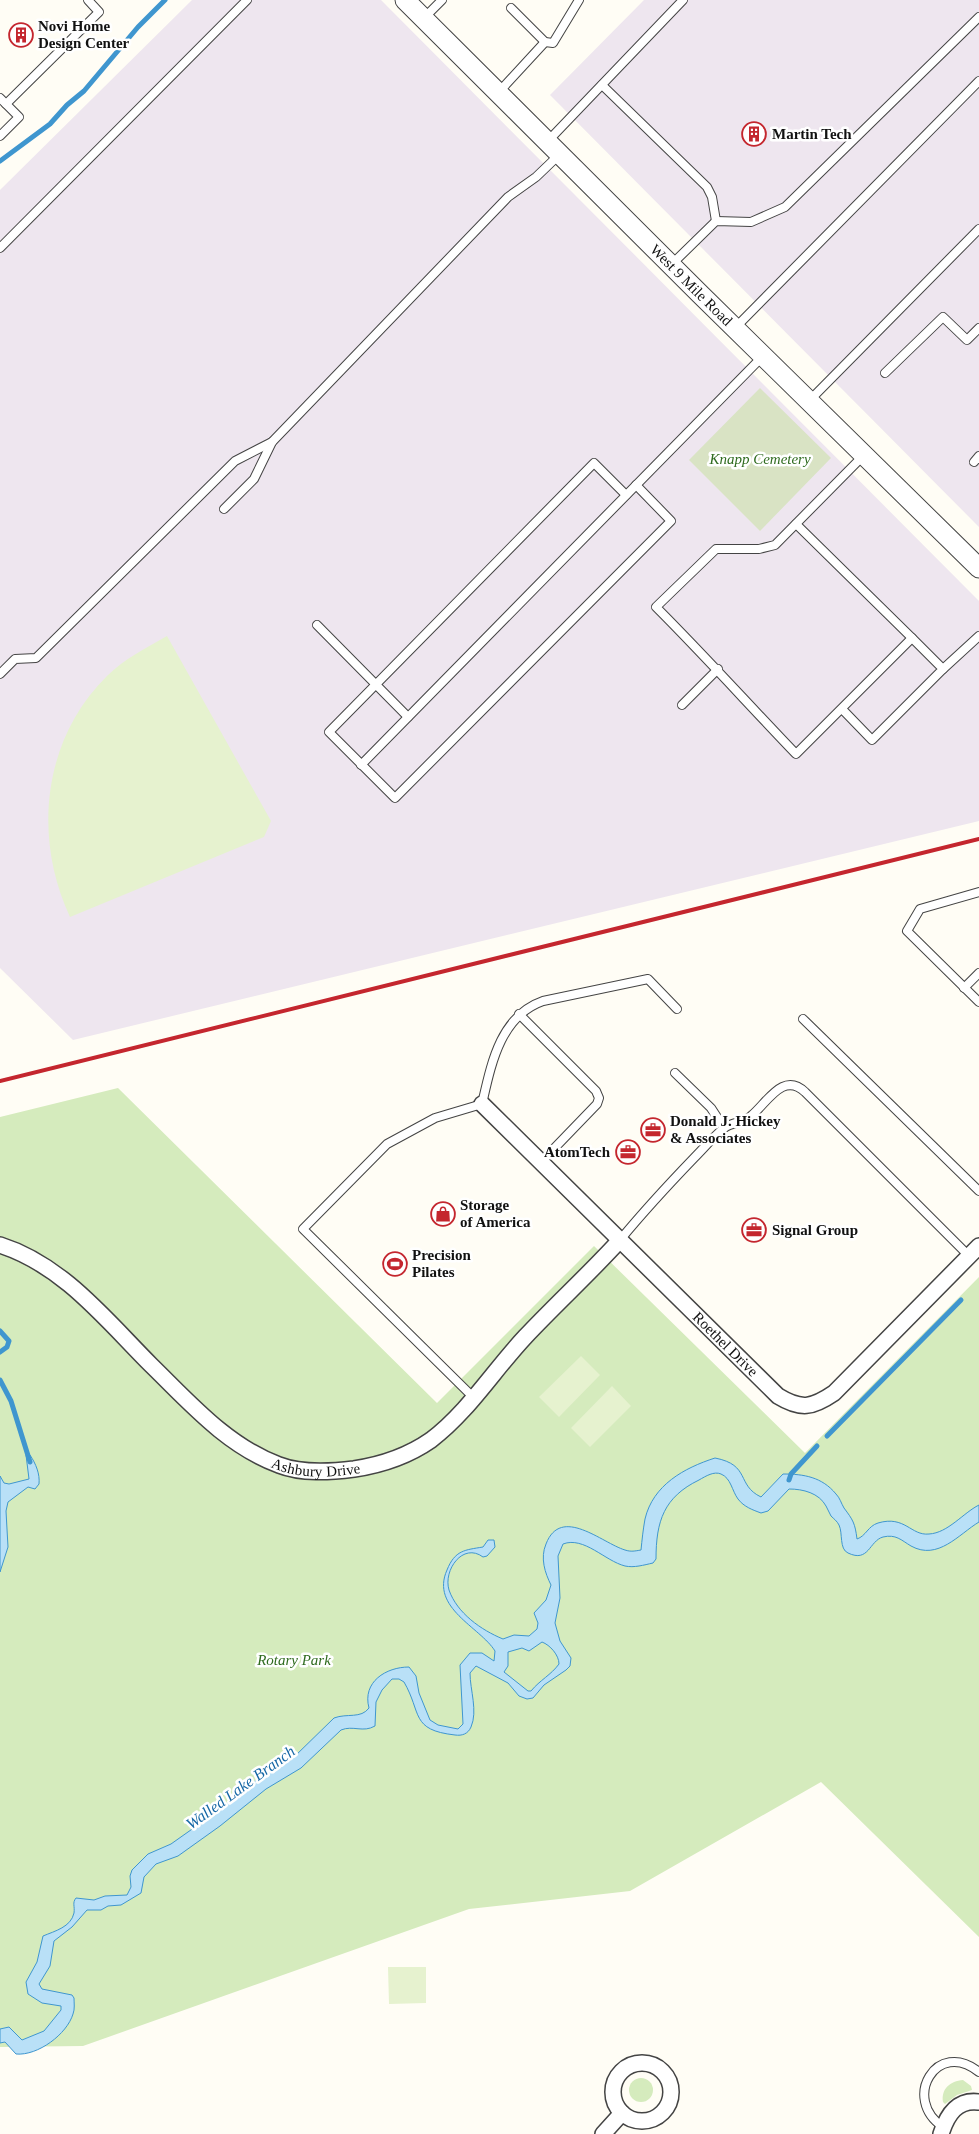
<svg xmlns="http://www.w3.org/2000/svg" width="979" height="2134" font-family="'Times New Roman',serif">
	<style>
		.industrial { fill: #eee6ef }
		.green { fill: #d5ebbd }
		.cemetery { fill: #d9e3c4 }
		.pitch { fill: #e6f2cf }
		.water { fill: #b9e0f7; stroke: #3f96cf; fill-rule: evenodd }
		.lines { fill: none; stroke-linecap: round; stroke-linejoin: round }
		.stream { stroke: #3f96cf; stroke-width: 5 }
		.service-casing { stroke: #444; stroke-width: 10 }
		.minor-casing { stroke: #444; stroke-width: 18 }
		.tertiary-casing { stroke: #444; stroke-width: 21 }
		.service { stroke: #fff; stroke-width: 8 }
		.minor { stroke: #fff; stroke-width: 15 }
		.tertiary { stroke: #fff; stroke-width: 19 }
		.rail { stroke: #c4262e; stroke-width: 4 }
		.labels { text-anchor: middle; stroke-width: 5; stroke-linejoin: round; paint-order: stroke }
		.poi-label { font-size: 15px; font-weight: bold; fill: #111; stroke: #fff; text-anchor: start }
		.street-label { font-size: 15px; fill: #111; stroke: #fff }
		.park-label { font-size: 15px; font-style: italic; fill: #2f6b1f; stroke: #fff }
		.water-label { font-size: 16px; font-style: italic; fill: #1768a6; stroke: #fff }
	</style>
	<rect width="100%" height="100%" fill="#fffdf5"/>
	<!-- industrial -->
	<g class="industrial">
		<polygon points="192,0 381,0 979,601 979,821 73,1040 0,968 0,190"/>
		<polygon points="644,0 979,0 979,527 550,95"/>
	</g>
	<!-- green -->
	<g class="green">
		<polygon points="118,1088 437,1403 594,1246 805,1453 979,1277 979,1937 821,1782 630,1891 469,1909 83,2046 0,2047 0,1117"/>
		<circle cx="641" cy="2090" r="12"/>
		<path d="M963 2080 971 2086 972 2090 957 2095 945 2104 943 2102C941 2089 950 2081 963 2080Z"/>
	</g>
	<!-- cemetery -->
	<polygon class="cemetery" points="760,388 831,458 760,531 689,460"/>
	<!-- pitch -->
	<g class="pitch">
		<path d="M167 636 271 821 264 837 70 917C33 838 42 740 107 676 124 659 146 648 167 636Z"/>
		<polygon points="581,1356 600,1375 559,1417 539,1397"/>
		<polygon points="612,1386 631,1406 590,1447 571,1428"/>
		<polygon points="388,1967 426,1967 426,2003 389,2004"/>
	</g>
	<!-- water -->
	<g class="water">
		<path d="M26 1455H30C36 1464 40 1474 39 1484L35 1489 28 1487 8 1502 6 1511 8 1547 0 1572V1476L4 1483 9 1484 29 1479Z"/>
		<path d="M715 1458C751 1465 736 1485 761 1497L783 1474C804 1474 822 1477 836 1494 840 1498 841 1503 844 1508 853 1520 855 1523 857 1539 866 1536 868 1526 878 1523 905 1515 911 1536 929 1534 948 1533 963 1513 979 1505V1522C959 1534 938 1561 911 1546 901 1540 896 1534 883 1537 869 1541 869 1563 848 1553 839 1549 843 1533 839 1525 837 1521 834 1519 831 1516 829 1513 828 1509 826 1506 819 1493 803 1489 789 1489L768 1511 761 1513C753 1510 744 1507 738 1499 732 1491 731 1478 721 1474 714 1471 706 1476 699 1480 664 1497 656 1521 656 1559L653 1563C644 1565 634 1568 625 1566 605 1561 584 1536 563 1544L558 1556 560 1598 555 1623 560 1641 571 1658 570 1666 566 1670 544 1685 533 1698 527 1699 519 1696 508 1683 476 1666 470 1673C470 1690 478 1711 471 1727 468 1734 462 1736 455 1735 410 1730 422 1713 404 1682L399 1679H392L382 1690 376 1702 375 1726C363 1733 353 1725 341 1730L301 1768 266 1789 220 1826 178 1856 156 1864 144 1877 141 1893 121 1905 108 1906 101 1910H87L72 1927 54 1941 50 1966 39 1984 42 1989 72 1995 74 1998C74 2003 75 2009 73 2014 67 2034 38 2056 16 2054L5 2042 0 2043V2029L9 2027 22 2040 44 2031 61 2010V2006L42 2003 28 1994 26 1982 37 1962 43 1936C55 1931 71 1927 74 1913 75 1906 72 1903 76 1898L94 1900 105 1896 127 1895 131 1887 130 1876 132 1870 148 1854 171 1844 212 1815 258 1779 294 1757 334 1718C347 1713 361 1719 369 1708 362 1682 386 1667 409 1667L416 1676 419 1693 430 1720 438 1725 458 1729 463 1724 460 1665 470 1653H482L494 1661 495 1651C480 1627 430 1608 447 1570 455 1550 465 1550 483 1547L488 1540H494L495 1547 487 1556 483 1557C463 1542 443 1570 449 1590 457 1613 481 1630 503 1639L514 1635 529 1636 537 1629 538 1623 534 1613 546 1600 551 1585C545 1573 540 1558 546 1544 561 1505 602 1543 625 1550 631 1552 635 1551 641 1550 642 1540 643 1530 645 1519 653 1485 684 1468 715 1458ZM542 1642C550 1645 559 1655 559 1664 551 1675 540 1680 531 1691H528L504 1672 508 1666V1652L522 1648 529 1651Z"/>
	</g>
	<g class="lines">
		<!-- stream -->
		<g class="stream">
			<polyline points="0,161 50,124 67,105 84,91 138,27 165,0"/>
			<polyline points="0,1331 9,1341 7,1347 0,1352"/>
			<polyline points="0,1380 11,1401 30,1462"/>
			<polyline points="827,1436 961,1300"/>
			<polyline points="789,1480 791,1474 817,1446"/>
		</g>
		<!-- service casing -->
		<g class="service-casing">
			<g id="service">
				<polyline points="511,8 545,42 553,43 579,0"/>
				<polyline points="424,18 442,0"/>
				<polyline points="602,85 707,187 712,197 716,221"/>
				<polyline points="498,93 545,42"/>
				<polyline points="0,98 6,104 99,12 88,0"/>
				<polyline points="0,136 19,117 6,104"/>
				<polyline points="547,142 683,0"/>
				<polyline points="0,248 247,0"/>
				<polyline points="671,265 716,221 751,222 785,207 979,17"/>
				<polyline points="735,328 979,81"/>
				<polyline points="885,373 943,317 967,340 979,328"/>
				<polyline points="809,401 979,229"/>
				<polyline points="974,462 979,456"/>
				<polyline points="626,495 594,463 329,732 395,798 671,521 636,485"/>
				<polyline points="224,509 254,479 272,442 508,197 536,177 560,154"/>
				<polyline points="796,524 912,638"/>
				<polyline points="317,625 408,717"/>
				<polyline points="943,669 979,636"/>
				<polyline points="0,674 15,659 36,658 235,461 272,442"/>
				<polyline points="682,705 718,669"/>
				<path d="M842 709 872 740 943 669 912 638 796 754C749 705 704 655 656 607L716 549H759L775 545 864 455"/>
				<polyline points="361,765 763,356"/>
				<polyline points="979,892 920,909 907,931 979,1002"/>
				<polyline points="964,988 979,973"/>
				<polyline points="519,1014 596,1091 599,1098 597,1104 541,1162"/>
				<polyline points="803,1019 979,1191"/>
				<polyline points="675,1073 711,1108 724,1128"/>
				<path d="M620 1240C644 1211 668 1185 694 1158 704 1148 713 1137 724 1128 732 1122 743 1123 751 1116 767 1103 783 1071 805 1092L969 1256"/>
				<path d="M473 1397 303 1229 387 1144 435 1118 482 1104C491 1065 500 1016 543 1001L648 979 677 1009"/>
				<path d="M943 2127C901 2099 937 2038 979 2072"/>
			</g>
		</g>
		<!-- minor casing -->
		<g class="minor-casing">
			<g id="minor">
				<path id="s1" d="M482 1104 778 1396C801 1410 812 1408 834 1393L979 1246"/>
				<path id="s2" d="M0 1245C63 1265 106 1320 151 1365 189 1402 227 1446 279 1465 302 1474 330 1472 354 1469 381 1465 408 1456 431 1440 468 1412 494 1370 525 1337 556 1304 590 1273 620 1240"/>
				<circle cx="642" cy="2092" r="29"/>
				<polyline points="603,2134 622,2113"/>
				<path d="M941 2134C947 2115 957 2099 979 2102"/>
			</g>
		</g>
		<!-- tertiary casing -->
		<g class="tertiary-casing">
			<g id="tertiary">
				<path id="s3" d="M405 0 700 294 979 568"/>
			</g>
		</g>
		<!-- service -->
		<use href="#service" class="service"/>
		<!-- minor -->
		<use href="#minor" class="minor"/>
		<!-- tertiary -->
		<use href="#tertiary" class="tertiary"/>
		<!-- rail -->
		<polyline class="rail" points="0,1081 979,839"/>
	</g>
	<!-- icons -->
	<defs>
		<g id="building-ring" transform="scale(1.25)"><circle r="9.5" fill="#fff" stroke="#c4262e" stroke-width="1.5"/><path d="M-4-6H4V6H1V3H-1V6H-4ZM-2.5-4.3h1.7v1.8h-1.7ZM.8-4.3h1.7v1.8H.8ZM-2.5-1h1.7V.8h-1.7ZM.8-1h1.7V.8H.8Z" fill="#c4262e"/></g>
		<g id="office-ring" transform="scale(1.25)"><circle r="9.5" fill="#fff" stroke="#c4262e" stroke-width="1.5"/><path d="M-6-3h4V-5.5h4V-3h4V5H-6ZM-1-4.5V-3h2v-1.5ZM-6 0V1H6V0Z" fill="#c4262e"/></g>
		<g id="shop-ring" transform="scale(1.25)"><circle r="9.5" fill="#fff" stroke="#c4262e" stroke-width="1.5"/><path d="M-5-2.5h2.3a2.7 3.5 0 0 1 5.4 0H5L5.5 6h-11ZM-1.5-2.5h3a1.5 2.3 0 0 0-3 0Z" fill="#c4262e"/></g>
		<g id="stadium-ring" transform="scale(1.25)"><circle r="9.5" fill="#fff" stroke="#c4262e" stroke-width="1.5"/><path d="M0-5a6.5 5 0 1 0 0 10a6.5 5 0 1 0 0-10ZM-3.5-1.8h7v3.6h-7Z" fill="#c4262e"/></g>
	</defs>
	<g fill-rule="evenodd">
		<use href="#building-ring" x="21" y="35"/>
		<use href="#building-ring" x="754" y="134"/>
		<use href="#office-ring" x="653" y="1130"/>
		<use href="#office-ring" x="628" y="1152"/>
		<use href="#shop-ring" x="443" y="1214"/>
		<use href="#office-ring" x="754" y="1230"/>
		<use href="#stadium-ring" x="395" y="1264"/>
	</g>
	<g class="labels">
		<!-- poi labels -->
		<g class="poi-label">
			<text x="38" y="31">Novi Home<tspan x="38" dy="17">Design Center</tspan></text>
			<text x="772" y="139">Martin Tech</text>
			<text x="670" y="1126">Donald J. Hickey<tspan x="670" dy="17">&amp; Associates</tspan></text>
			<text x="610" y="1157" text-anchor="end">AtomTech</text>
			<text x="460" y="1210">Storage<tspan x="460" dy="17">of America</tspan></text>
			<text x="772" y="1235">Signal Group</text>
			<text x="412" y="1260">Precision<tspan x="412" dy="17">Pilates</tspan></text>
		</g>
		<!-- street labels -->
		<g class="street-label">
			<text dy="5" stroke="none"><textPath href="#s3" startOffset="404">West 9 Mile Road</textPath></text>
			<text dy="5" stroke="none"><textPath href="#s1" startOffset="342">Roethel Drive</textPath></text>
			<text dy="5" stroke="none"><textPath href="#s2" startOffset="396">Ashbury Drive</textPath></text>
		</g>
		<!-- park labels -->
		<g class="park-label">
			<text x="760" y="464">Knapp Cemetery</text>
			<text x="294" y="1665">Rotary Park</text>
		</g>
		<!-- water labels -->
		<g class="water-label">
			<text transform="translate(240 1787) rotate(-36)" y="6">Walled Lake Branch</text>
		</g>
	</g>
</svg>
